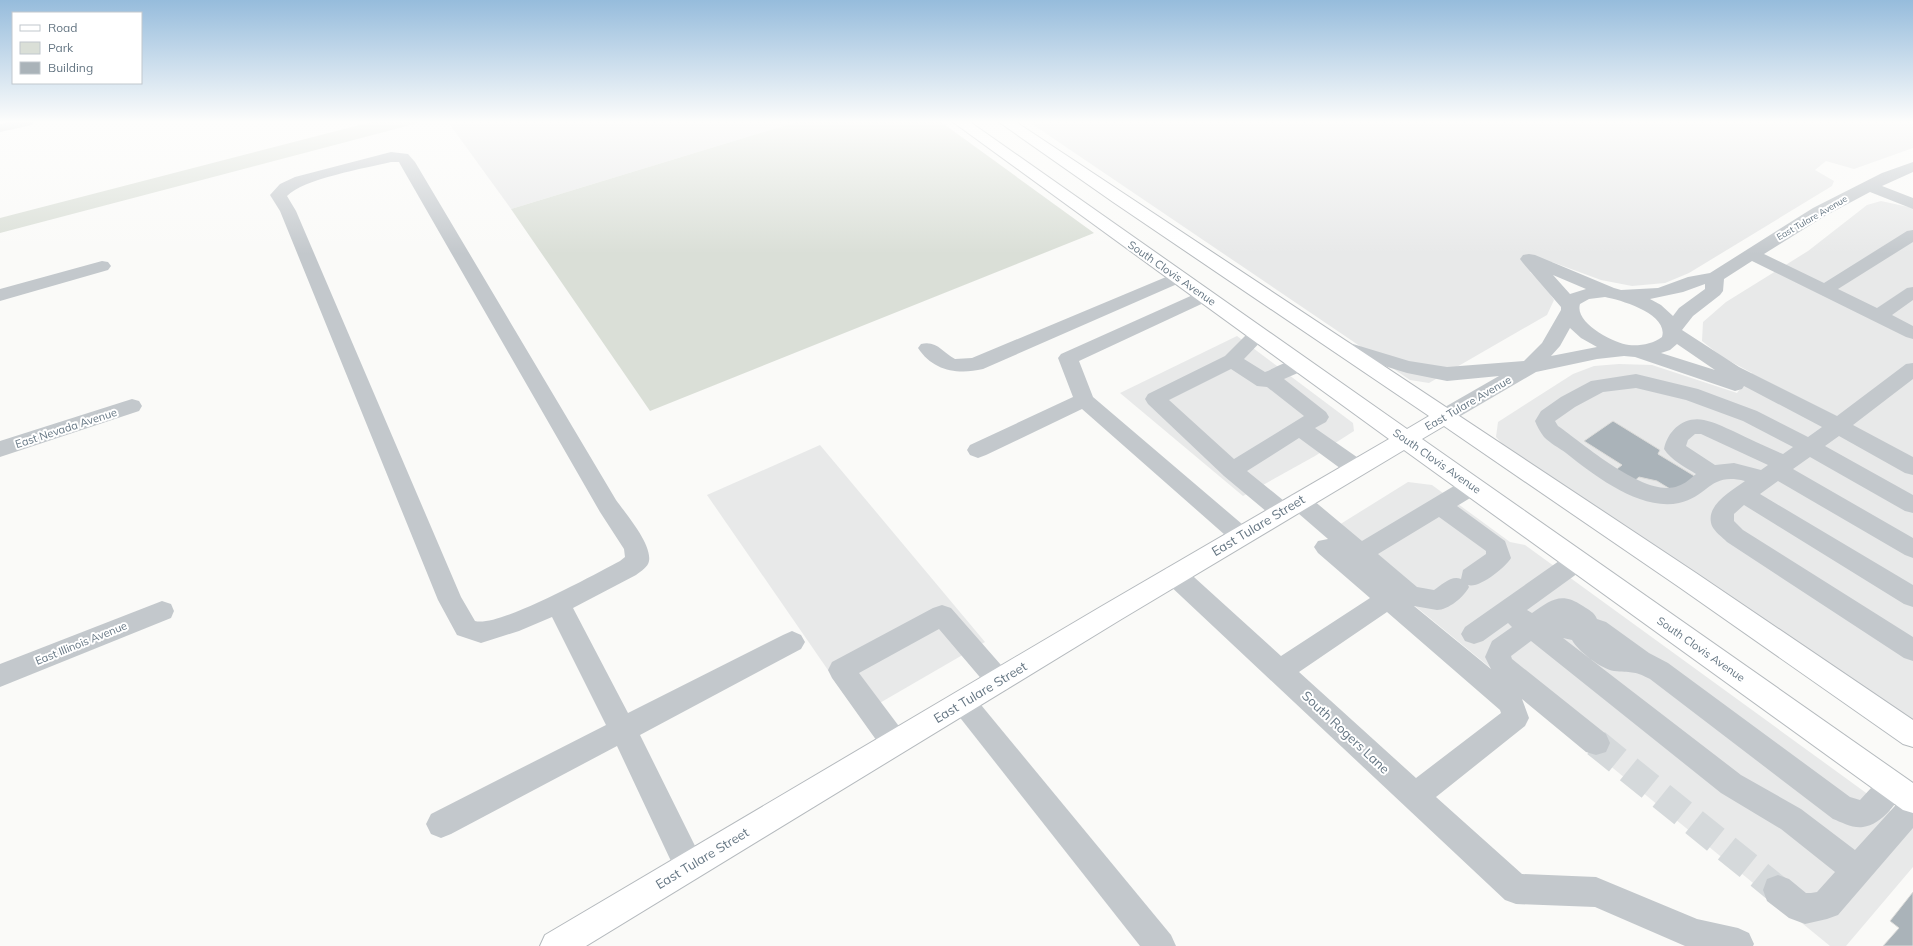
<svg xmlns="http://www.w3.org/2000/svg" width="1913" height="946" font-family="Mulish,sans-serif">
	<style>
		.built { fill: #e8e9e9 }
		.green { fill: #dadfd7 }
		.building { fill: #aab3b9; stroke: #dcdcda }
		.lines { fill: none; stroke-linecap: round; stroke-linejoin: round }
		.minor-tunnel { stroke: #d5d9db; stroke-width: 28; stroke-dasharray: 28 14; stroke-linecap: butt }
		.major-casing { stroke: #b5babe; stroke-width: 2 }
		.minor { fill: #c3c8cc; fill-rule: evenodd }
		.major { fill: #fff; fill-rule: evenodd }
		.labels { text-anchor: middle; stroke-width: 4; stroke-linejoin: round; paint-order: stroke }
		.far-street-label { font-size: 9px; fill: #657683; stroke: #fff }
		.street-label { font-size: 11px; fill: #657683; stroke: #fff }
		.near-street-label { font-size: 13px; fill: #657683; stroke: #fff }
	</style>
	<rect width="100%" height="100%" fill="#fafaf8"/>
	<!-- built -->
	<g class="built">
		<polygon points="448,122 796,122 511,209"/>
		<polygon points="1029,122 1913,122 1913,148 1854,169 1826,161 1815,170 1834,181 1832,186 1689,273 1665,283 1632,286 1601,280 1552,262 1530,272 1544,285 1554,300 1547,315 1429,383 1410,380"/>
		<polygon points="1881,201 1913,208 1913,721 1508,450 1496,437 1498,422 1573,374 1594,366 1619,364 1652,365 1737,393 1752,373 1722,357 1702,341 1703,322 1726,302 1808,251 1867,205"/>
		<polygon points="1237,336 1353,423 1354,431 1315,456 1243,496 1120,393"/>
		<polygon points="820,445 985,642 859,715 707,495"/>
		<polygon points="1408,482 1432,485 1510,542 1525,545 1913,827 1913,867 1846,946 1830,946 1326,533"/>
	</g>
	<!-- green -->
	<g class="green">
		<polygon points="371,122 422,122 0,233 0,218"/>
		<polygon points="796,122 941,122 1094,233 650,411 511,209"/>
	</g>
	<!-- building -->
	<g class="building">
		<polygon points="1613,421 1660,450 1658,454 1696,477 1675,492 1657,481 1639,477 1631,484 1613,472 1622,465 1584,441"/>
		<polygon points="1913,892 1913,946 1883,946 1899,928 1890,921"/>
	</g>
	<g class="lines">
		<!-- minor-tunnel -->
		<polyline class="minor-tunnel" points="1596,743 1778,890"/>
		<!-- major casing -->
		<g class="major-casing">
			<polygon id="major" points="953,122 970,122 1407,429 1429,416 1113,202 999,122 1016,122 1696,573 1913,720 1913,747 1903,744 1679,587 1444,426 1422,439 1913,783 1913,813 1903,810 1404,450 1120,620 586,946 540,946 545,935 1102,606 1389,439"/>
		</g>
		<!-- minor -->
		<g class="minor">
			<polygon points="7,122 34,122 32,125 0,132 0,124"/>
			<path d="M391 152 408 154 415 162 616 500C626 514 652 544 649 561 648 567 641 571 636 575L573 608 628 713 783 635 792 631 801 635 805 642 801 649 640 735 700 856 704 866 700 876 689 881 678 876 617 746 451 834 441 838 431 834 426 824 431 814 606 725 552 617 519 631 481 643 457 635 438 600 280 211 270 195 280 184 295 177ZM391 162H399L400 164 600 512 624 549 625 557 620 561C595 574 498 628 475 621L461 597 296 211 287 196C303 179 366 168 391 162Z"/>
			<path d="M1913 162V172L1882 186 1913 198V209L1870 192 1825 216 1764 254 1824 283 1907 231 1913 230V242L1838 289 1877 308 1907 288 1913 287V300L1892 315 1913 326V339L1906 337 1752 261 1724 279 1723 291 1720 295 1693 316 1682 330 1739 367 1837 416 1906 364 1913 363V379L1853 425 1913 457V475L1905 473 1839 436 1825 446 1913 495V513L1905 511 1810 457 1793 469 1913 538V558L1905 555 1778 481 1760 494 1913 585V607L1904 604 1744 505 1734 514V521L1743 530 1913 637V661L1904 658 1727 542C1722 537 1715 532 1712 526 1704 505 1732 491 1745 481 1709 472 1710 496 1679 503 1640 511 1595 476 1566 453 1559 448 1550 443 1544 437 1540 432 1537 426 1535 421L1541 411 1561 397 1591 381 1636 374 1698 389 1757 411 1808 437 1822 427 1744 386 1742 389 1735 391 1635 357 1624 356 1597 359 1536 372 1452 421 1445 423 1438 421 1435 416 1438 411 1499 376 1447 381 1407 373 1336 351 1333 347 1336 343 1343 341 1409 361 1447 367 1524 361 1542 343 1561 310V307L1523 263 1520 259 1523 255 1529 254 1535 255 1614 288 1621 290 1658 288 1688 277 1710 273 1813 208 1882 173ZM1553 275 1586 289 1570 294ZM1705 284V289L1679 308 1673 316 1661 305 1650 299 1683 292ZM1605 297C1621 300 1669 314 1662 337 1653 344 1640 346 1629 345 1614 343 1574 323 1580 304L1589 299ZM1570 328 1581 338 1597 347 1551 356 1560 346ZM1677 344 1715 370 1661 353 1670 350ZM1636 388 1686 400 1743 421 1793 447 1783 454C1766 447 1750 439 1733 431 1724 427 1714 422 1704 420 1684 416 1668 430 1664 449 1671 460 1685 467 1696 474 1691 478 1685 484 1678 486 1646 499 1584 444 1558 426L1555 421 1575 407 1603 392ZM1695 434H1701L1768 465 1761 470 1734 463 1715 465 1686 446 1688 440Z"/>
			<polygon points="102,261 108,262 111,266 108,270 0,301 0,289"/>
			<path d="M1178 272 1184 273 1187 277 1184 281 983 369C958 375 933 371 918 348L921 344C937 340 943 353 955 359L972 358Z"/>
			<polygon points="1204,290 1210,292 1213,296 1210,300 1079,361 1093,397 1249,530 1253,536 1249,542 1241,545 1233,542 1082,409 986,455 978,458 970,455 967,450 970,445 1073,397 1058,358 1061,354"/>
			<path d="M1258 328 1265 330 1268 334 1244 359 1265 372C1278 367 1293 356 1307 359L1310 364 1307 369 1284 379 1326 412 1329 417 1326 422 1315 428 1364 462 1367 468 1364 474 1356 476 1348 474 1299 438 1247 471 1289 505 1292 511 1289 517 1281 519 1273 517 1224 476 1148 404 1145 399 1148 394 1225 356 1251 330ZM1231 369 1257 386 1267 387 1304 416 1234 459 1169 400Z"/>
			<polygon points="132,399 139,401 142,406 139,411 0,457 0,441"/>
			<path d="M1472 478 1480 480 1483 486 1480 492 1457 506 1505 541 1511 558C1506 567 1479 589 1468 585L1469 587C1464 597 1448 610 1437 610 1429 609 1422 607 1414 606L1491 669 1485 657 1492 641 1512 627 1508 623 1483 641 1474 644 1465 641 1461 634 1465 627 1569 554 1577 552 1585 554 1589 561 1585 568 1527 610 1532 613C1551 600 1561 591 1583 606 1589 610 1594 612 1597 619L1606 622 1649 653 1668 663 1850 797 1860 800 1882 776 1892 772 1902 776 1906 785C1899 801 1882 825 1863 827 1854 829 1841 822 1833 819L1650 679C1633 670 1631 673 1614 671 1601 669 1578 651 1572 640L1563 638 1741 775 1801 809 1855 850 1903 797 1913 793V828L1838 915 1827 919 1805 924 1789 918 1767 901 1763 890 1767 879 1778 875 1789 879 1806 893H1811L1817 892 1835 872 1781 829 1721 793 1531 641 1511 656 1512 659 1606 734 1610 743 1606 752 1596 755 1586 752 1522 699 1529 718 1525 726 1436 797 1522 874 1596 877 1697 919 1738 928 1749 933 1754 944 1753 946H1685L1595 907 1516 904 1505 900 1166 582 1163 575 1166 568 1175 566 1184 568 1281 656 1370 598 1318 553 1314 547 1318 541 1328 539 1291 507 1288 501 1291 495 1299 493 1307 495 1362 541 1464 480ZM1439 517 1486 551V554L1463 570 1461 579C1451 575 1442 585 1434 590L1417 587 1378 554ZM1387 612 1500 710 1501 713 1416 778 1299 672Z"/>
			<polygon points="162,601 171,604 174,611 171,618 0,687 0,664"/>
			<polygon points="942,605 951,608 1008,673 1012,681 1008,689 999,692 990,689 939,629 859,673 904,733 908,742 904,751 894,754 884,751 832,678 828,670 832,662 933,608"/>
			<polygon points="963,690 972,694 1171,935 1176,946 1140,946 954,710 950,702 954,694"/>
		</g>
		<!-- major -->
		<use href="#major" class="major"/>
	</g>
	<!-- sky -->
	<linearGradient id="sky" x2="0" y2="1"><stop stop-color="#96bcdc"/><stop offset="0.48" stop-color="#fdfdfc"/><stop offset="1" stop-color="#fdfdfc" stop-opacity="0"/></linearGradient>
	<rect width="1913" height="254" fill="url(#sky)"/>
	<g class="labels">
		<!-- far-street labels -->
		<g class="far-street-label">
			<text transform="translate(1812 218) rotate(-30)" y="3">East Tulare Avenue</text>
		</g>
		<!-- street labels -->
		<g class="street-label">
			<text transform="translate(1172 273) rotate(35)" y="4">South Clovis Avenue</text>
			<text transform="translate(1468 403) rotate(-30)" y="4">East Tulare Avenue</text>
			<text transform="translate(66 428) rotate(-18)" y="4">East Nevada Avenue</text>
			<text transform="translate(1437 461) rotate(35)" y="4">South Clovis Avenue</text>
			<text transform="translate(81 643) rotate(-22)" y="4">East Illinois Avenue</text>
			<text transform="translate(1701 649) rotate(35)" y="4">South Clovis Avenue</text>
		</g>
		<!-- near-street labels -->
		<g class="near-street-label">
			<text transform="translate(1258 525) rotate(-31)" y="5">East Tulare Street</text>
			<text transform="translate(980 692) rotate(-31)" y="5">East Tulare Street</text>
			<text transform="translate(1346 732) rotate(43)" y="5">South Rogers Lane</text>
			<text transform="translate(702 858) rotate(-31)" y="5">East Tulare Street</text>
		</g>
	</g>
	<!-- legend -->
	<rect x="12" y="12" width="130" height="72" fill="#ffffff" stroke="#c1c8cd"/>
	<rect x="20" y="25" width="20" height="6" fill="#ffffff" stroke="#c1c8cd"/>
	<text x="48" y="32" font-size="12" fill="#657683">Road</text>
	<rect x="20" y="42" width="20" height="12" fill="#dadfd7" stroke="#c1c8cd"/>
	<text x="48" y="52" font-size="12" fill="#657683">Park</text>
	<rect x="20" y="62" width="20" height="12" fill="#aab3b9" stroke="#c1c8cd"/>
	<text x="48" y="72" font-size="12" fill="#657683">Building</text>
</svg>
